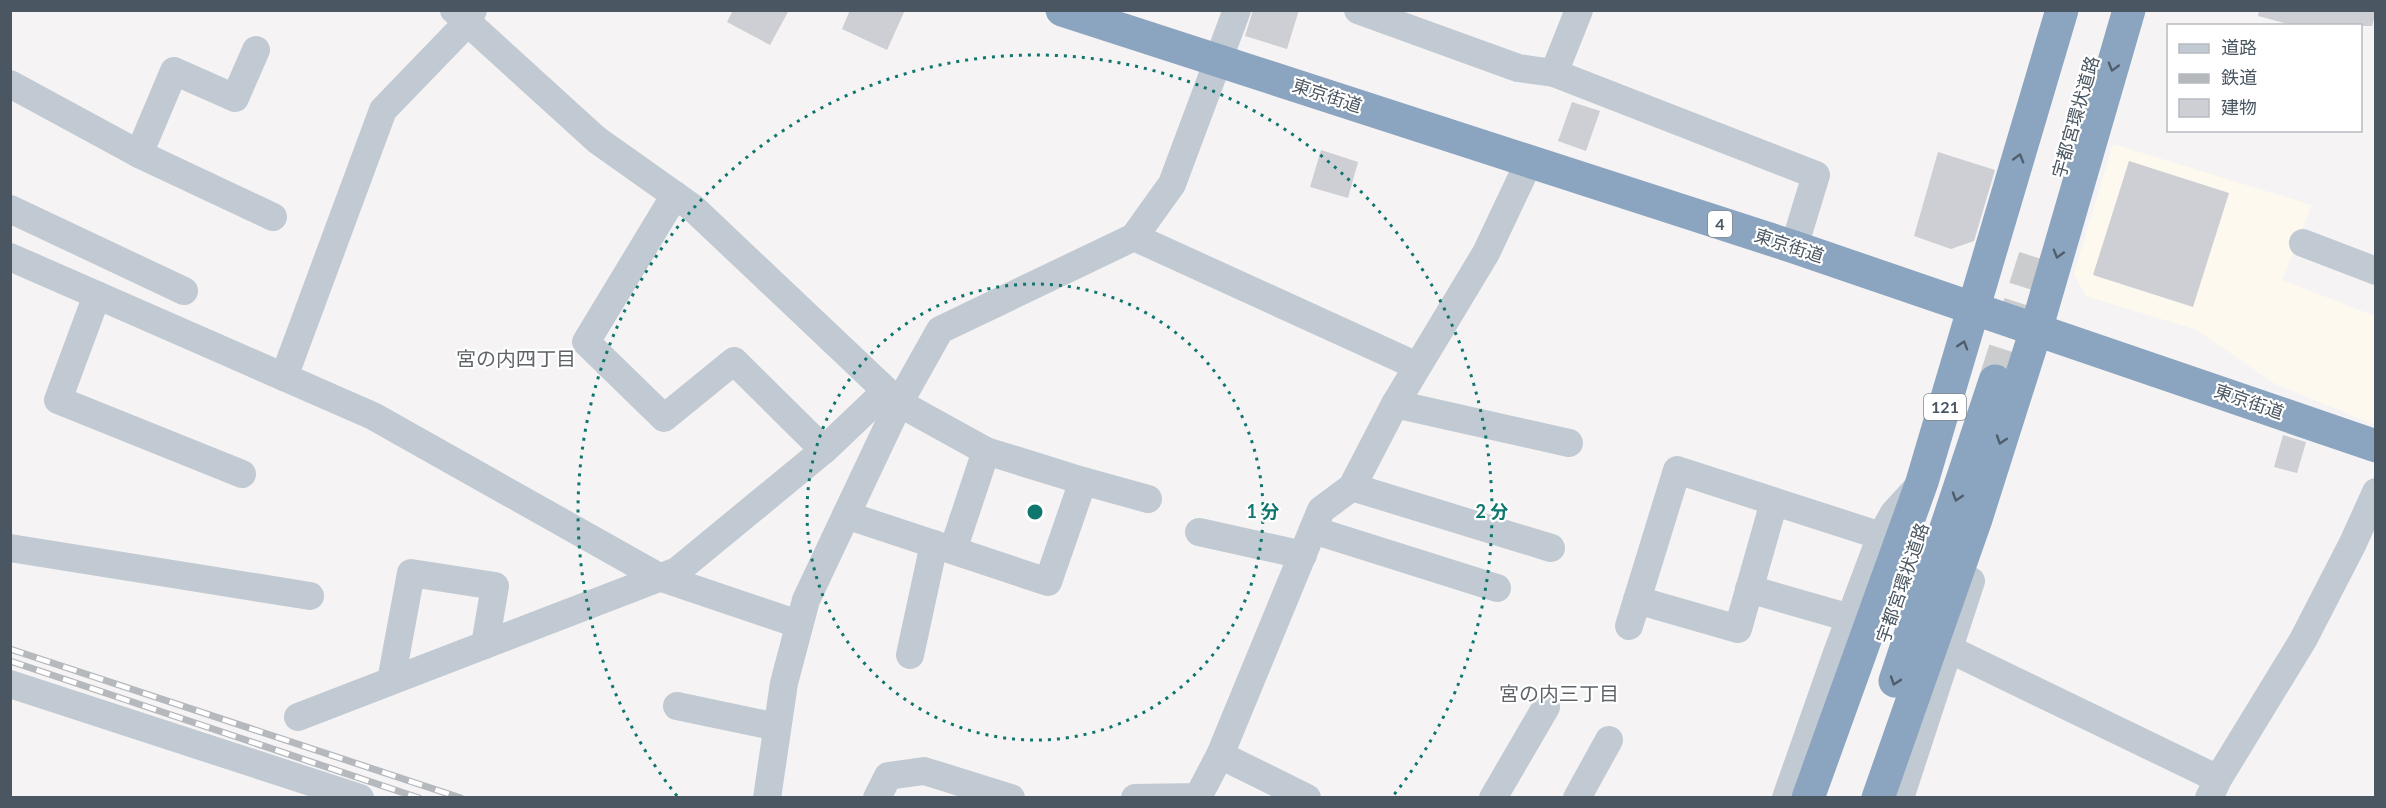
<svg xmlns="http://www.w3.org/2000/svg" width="2386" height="808" font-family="Lato,'Noto Sans JP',sans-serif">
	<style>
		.commercial { fill: #fdf9ef }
		.building { fill: #cdcfd5 }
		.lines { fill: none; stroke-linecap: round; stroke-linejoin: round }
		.highway-tunnel { stroke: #caccce; stroke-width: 33; stroke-dasharray: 33 16; stroke-linecap: butt }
		.minor { stroke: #c1cad2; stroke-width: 28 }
		.highway { stroke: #8ba5c1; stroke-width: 33 }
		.rail-casing { stroke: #b5b8bd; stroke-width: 7 }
		.rail { stroke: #fff; stroke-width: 4.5; stroke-dasharray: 14; stroke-linecap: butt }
		.oneway { stroke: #505e6b }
		.ring { fill: none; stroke: #0f766e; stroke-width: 3; stroke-dasharray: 3 6 }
		.labels { text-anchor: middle; stroke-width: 4.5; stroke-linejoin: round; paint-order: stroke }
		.shield { fill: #fff; stroke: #808990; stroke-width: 1.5 }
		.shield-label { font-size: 16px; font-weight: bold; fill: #4a5661 }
		.street-label { font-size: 18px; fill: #4a5661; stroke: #fff }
		.neighbourhood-label { font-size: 20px; fill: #5f6368; stroke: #fff }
		.centre { fill: #0f766e; stroke: #fff; stroke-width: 3 }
		.ring-label { font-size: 18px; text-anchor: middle; font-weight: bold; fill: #0f766e; stroke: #fff; stroke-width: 4.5; stroke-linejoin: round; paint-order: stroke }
	</style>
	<rect width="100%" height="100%" fill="#f5f3f3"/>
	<!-- commercial -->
	<polygon class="commercial" points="2113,144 2312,205 2282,280 2375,316 2375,425 2275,384 2197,330 2086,296 2074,274"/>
	<!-- building -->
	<g class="building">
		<polygon points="733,10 789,10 770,45 727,22"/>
		<polygon points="850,10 905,10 887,50 842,29"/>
		<polygon points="1253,10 1299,10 1287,49 1245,36"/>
		<polygon points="2259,10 2376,10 2376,12 2372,26 2296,26 2258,16"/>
		<polygon points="1572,102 1600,111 1586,151 1558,141"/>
		<polygon points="1321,150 1358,162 1348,198 1310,187"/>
		<polygon points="1938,152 1995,170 1974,241 1951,249 1914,236"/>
		<polygon points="2129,161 2229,193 2193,307 2093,275"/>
		<polygon points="2283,435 2306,442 2297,473 2274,467"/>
	</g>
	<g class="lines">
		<!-- highway-tunnel -->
		<polyline class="highway-tunnel" points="1995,381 2035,257"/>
		<!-- minor -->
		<g class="minor">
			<polyline points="454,10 597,140 693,208 899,403 986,451 1083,481"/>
			<polyline points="1358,10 1518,68 1554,73 1816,175 1794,247"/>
			<polyline points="1554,73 1579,10"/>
			<polyline points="10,84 139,154 174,71 235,98 256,50"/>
			<polyline points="139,154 273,217"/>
			<polyline points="675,195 586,342 664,418 734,361 824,450"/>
			<polyline points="10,209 184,291"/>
			<polyline points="1134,237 1417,366"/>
			<polyline points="2303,243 2376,271"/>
			<polyline points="10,257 373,416 659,577 798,624"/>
			<polyline points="97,295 58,400 242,474"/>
			<polyline points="284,377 383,110 467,23 473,10"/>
			<polyline points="1395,404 1569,443"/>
			<polyline points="1352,487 1551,548"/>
			<polyline points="846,515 1048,582 1083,481 1148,499"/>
			<polyline points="1313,530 1497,588"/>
			<polyline points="1199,532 1303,555"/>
			<polyline points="10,548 310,596"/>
			<polyline points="953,550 986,451"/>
			<polyline points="1749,589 1850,618"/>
			<polyline points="1637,600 1738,629 1774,502"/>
			<polyline points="1629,626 1677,470 1881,536"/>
			<polyline points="1949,649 2218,779"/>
			<polyline points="910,655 934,544"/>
			<polyline points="391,681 411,573 495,586 485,645"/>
			<polyline points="10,684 360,798"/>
			<polyline points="677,706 777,727"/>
			<polyline points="298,717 677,571 824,450 886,391"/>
			<polyline points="1220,755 1307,798"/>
			<polyline points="767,798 784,683 806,600 899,403 940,330 1134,237 1172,184 1237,10"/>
			<polyline points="877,798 888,776 924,771 1011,798"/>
			<polyline points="1135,798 1198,797 1220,755 1321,510 1352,487 1395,404 1486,253 1529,162"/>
			<polyline points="1493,798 1546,707"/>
			<polyline points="1577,798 1609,740"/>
			<polyline points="1786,798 1837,653 1881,536 1894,513 1918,487"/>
			<polyline points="1900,798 1971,581"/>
			<polyline points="2209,798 2218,779 2303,640 2353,543 2376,492"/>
		</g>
		<!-- highway -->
		<g class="highway">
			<polyline points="1062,10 1794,247 2376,446"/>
			<polyline points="1895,681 1995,381"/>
			<polyline points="1808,798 1922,482 2062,10"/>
			<polyline points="1878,798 1976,519 2036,330 2129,10"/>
		</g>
		<!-- rail casing -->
		<g class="rail-casing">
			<g id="rail">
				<polyline points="10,649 461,798"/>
				<polyline points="10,661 419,798"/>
			</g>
		</g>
		<!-- rail -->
		<use href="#rail" class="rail"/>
	</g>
	<!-- one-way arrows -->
	<defs><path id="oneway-chevron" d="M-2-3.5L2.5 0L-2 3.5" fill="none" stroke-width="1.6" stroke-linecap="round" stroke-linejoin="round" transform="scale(1.5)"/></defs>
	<g class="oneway">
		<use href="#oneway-chevron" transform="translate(2113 67) rotate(106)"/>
		<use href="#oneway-chevron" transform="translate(2019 158) rotate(-74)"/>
		<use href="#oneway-chevron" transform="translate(2058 254) rotate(106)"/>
		<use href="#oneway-chevron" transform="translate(1963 345) rotate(-73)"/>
		<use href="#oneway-chevron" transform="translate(2001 440) rotate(108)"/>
		<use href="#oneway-chevron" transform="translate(1957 497) rotate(108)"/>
		<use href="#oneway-chevron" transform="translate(1895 681) rotate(109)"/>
	</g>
	<!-- distance rings -->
	<g class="ring">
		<circle cx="1035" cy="512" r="228"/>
		<path d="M677 796A457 457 0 1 1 1393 796"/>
	</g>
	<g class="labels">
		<!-- shield labels -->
		<g class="shield">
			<rect x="1708" y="211" width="24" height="26" rx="4.5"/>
			<rect x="1924" y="394" width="42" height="26" rx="4.5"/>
		</g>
		<g class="shield-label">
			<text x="1720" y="230">4</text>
			<text x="1945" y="413">121</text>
		</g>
		<!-- street labels -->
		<g class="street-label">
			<text transform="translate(1327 96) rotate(18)" y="6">東京街道</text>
			<text transform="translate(2076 117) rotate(-74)" y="6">宇都宮環状道路</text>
			<text transform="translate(1789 246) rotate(18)" y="6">東京街道</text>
			<text transform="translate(2249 402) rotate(19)" y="6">東京街道</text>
			<text transform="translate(1903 583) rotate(-71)" y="6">宇都宮環状道路</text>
		</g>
		<!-- neighbourhood labels -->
		<g class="neighbourhood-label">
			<text x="516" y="366">宮の内四丁目</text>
			<text x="1559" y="701">宮の内三丁目</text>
		</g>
	</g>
	<circle cx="1035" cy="512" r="9" class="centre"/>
	<g class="ring-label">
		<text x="1263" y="518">1 分</text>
		<text x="1492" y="518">2 分</text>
	</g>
	<!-- border -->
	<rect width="2386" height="808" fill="none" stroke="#4a5661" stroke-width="24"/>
	<!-- legend -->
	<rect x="2167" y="24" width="195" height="108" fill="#ffffff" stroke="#b7bbc0" stroke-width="1.5"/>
	<rect x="2179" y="44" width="30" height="9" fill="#c1cad2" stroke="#b7bbc0" stroke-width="1.5"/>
	<text x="2221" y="54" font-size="18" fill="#4a5661">道路</text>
	<rect x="2179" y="74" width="30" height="9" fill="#b5b8bd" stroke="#b7bbc0" stroke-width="1.5"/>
	<text x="2221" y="84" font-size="18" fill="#4a5661">鉄道</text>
	<rect x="2179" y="99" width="30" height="18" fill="#cdcfd5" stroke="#b7bbc0" stroke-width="1.5"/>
	<text x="2221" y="114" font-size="18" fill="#4a5661">建物</text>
</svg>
